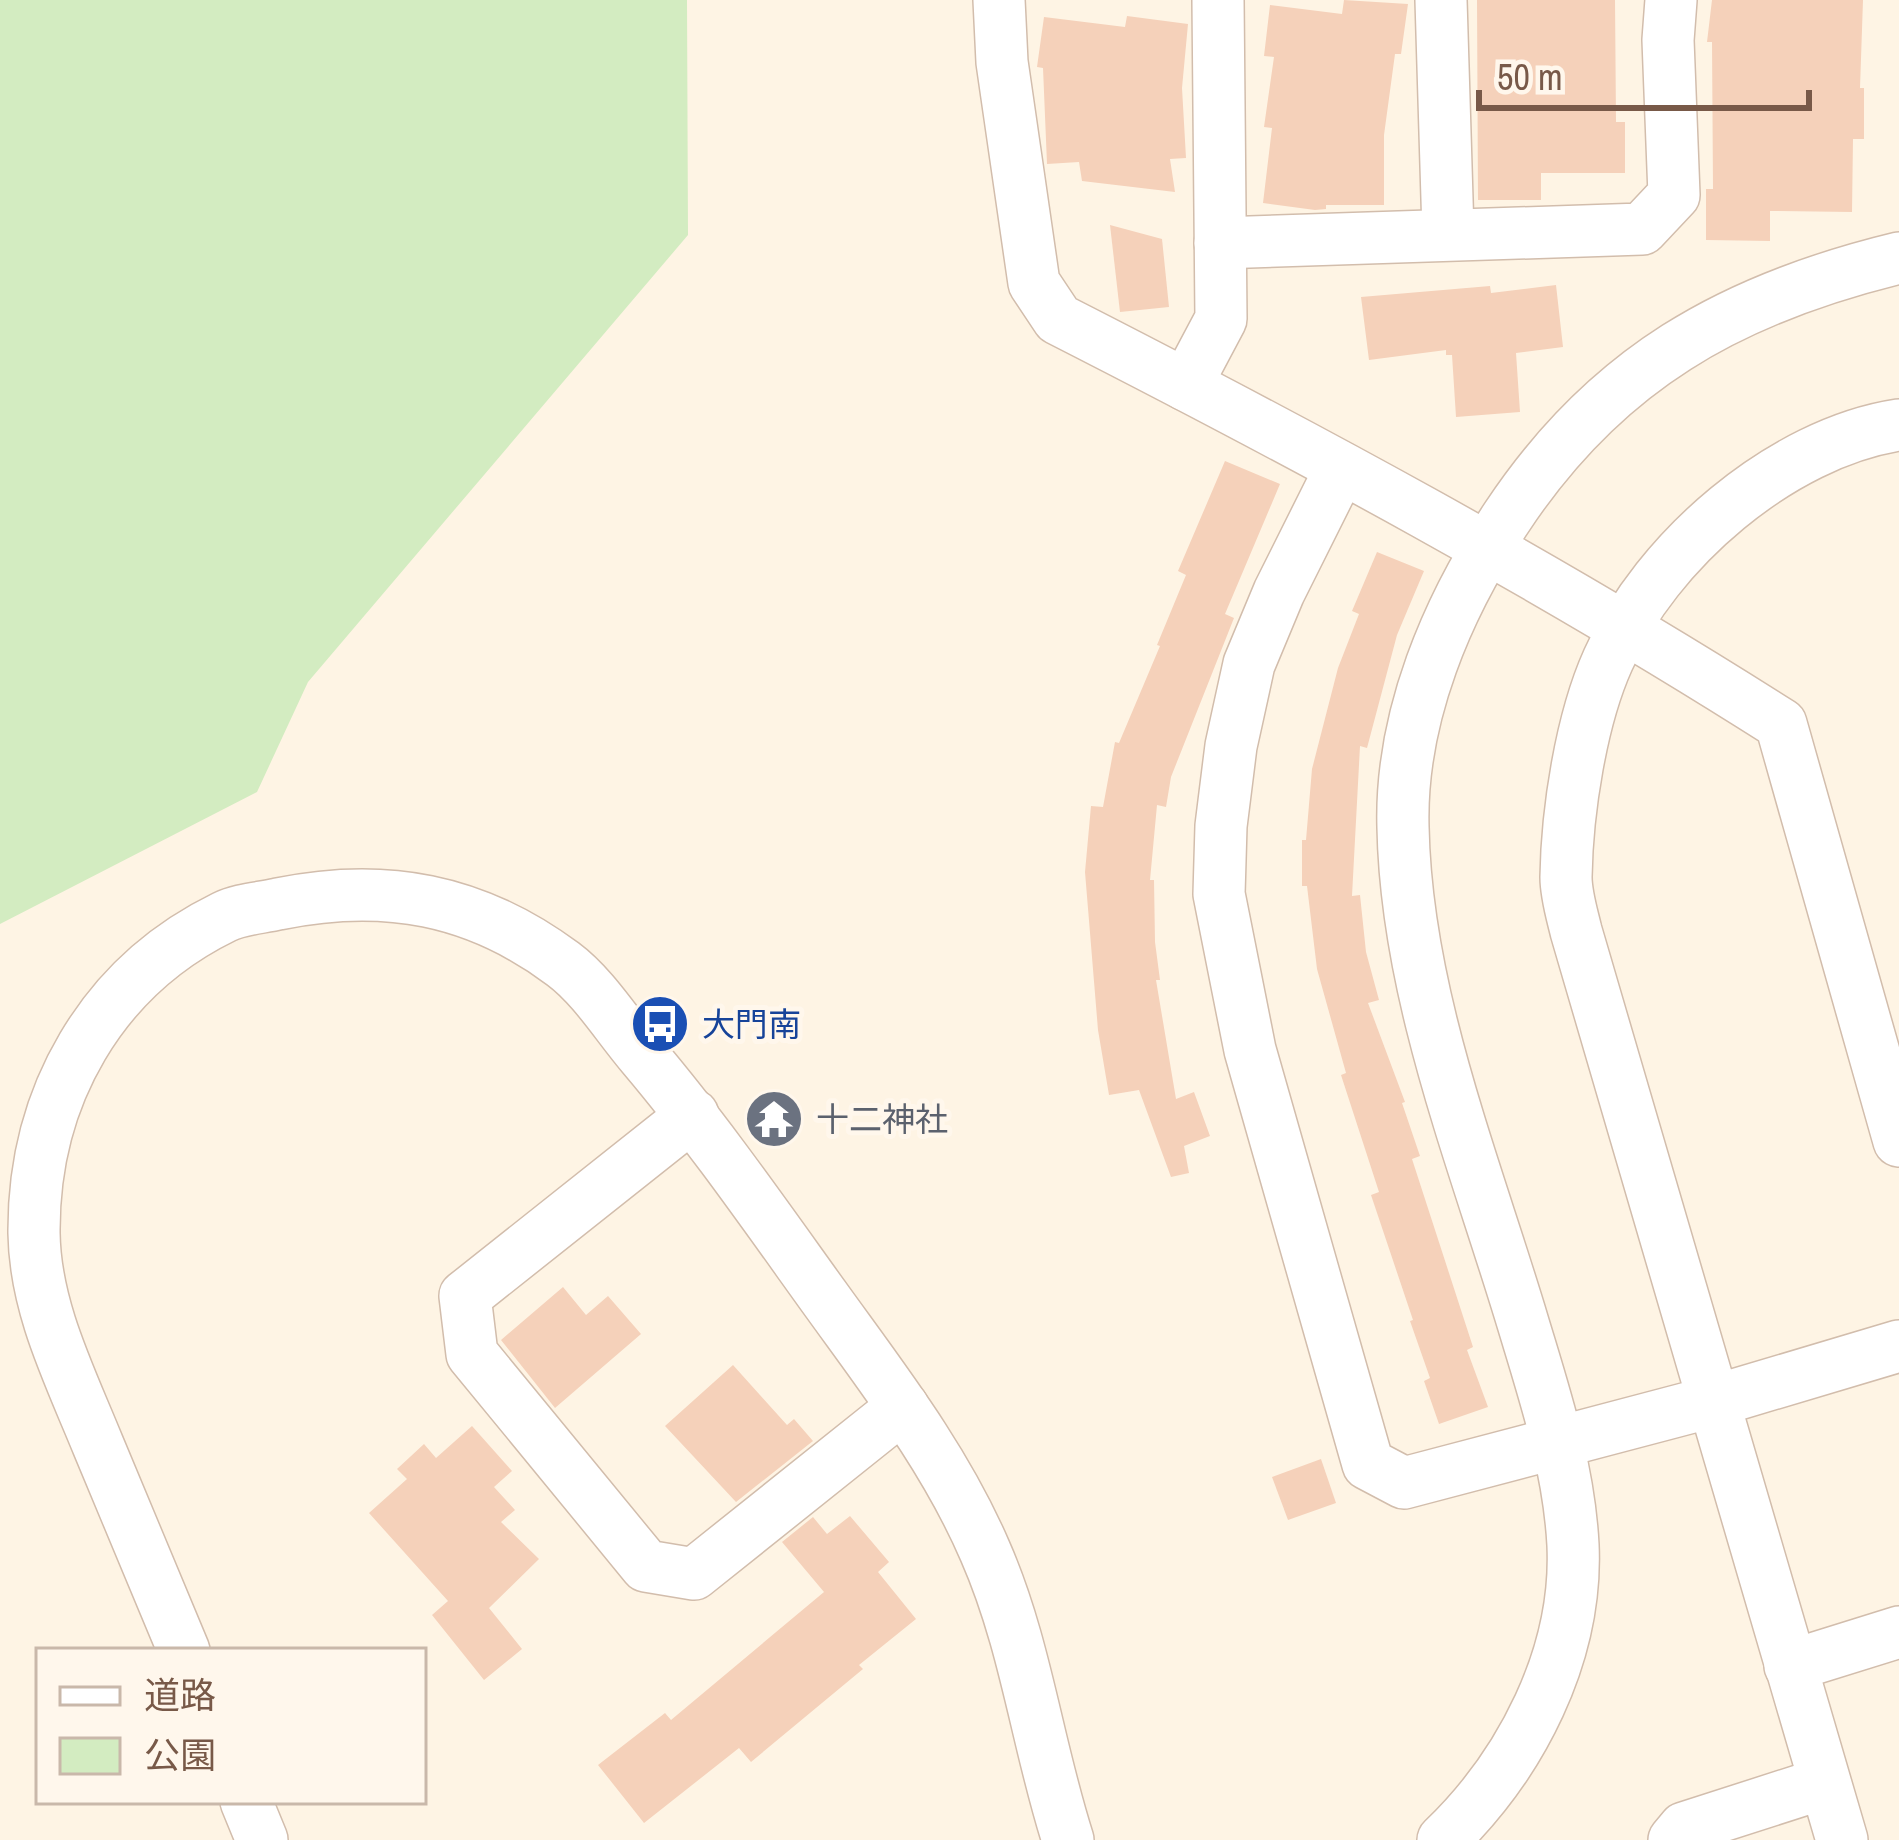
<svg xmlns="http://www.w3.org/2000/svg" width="1899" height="1840" font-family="'Archivo Narrow','Noto Sans JP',sans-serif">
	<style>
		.green { fill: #d3ecc1 }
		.building { fill: #f5d1ba }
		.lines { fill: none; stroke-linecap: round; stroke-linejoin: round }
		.minor-casing { stroke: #d2bdac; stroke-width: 54 }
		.minor { stroke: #fff; stroke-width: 51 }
		.labels { text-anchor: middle; stroke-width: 10; stroke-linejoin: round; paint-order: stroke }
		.transit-label { font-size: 33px; fill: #164399; stroke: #fff7ec; text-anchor: start }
		.worship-label { font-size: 33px; fill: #5b616d; stroke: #fff7ec; text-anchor: start }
	</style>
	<rect width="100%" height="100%" fill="#fef4e4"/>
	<!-- green -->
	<polygon class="green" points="0,0 687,0 688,235 308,682 257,792 0,924"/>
	<!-- building -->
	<g class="building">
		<polygon points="1344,0 1408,4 1401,54 1395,54 1384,135 1384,205 1326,205 1326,209 1315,210 1263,203 1272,128 1264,127 1274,57 1264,56 1270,5 1342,14"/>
		<polygon points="1477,0 1615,0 1616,122 1625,122 1625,173 1541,173 1541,200 1478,200"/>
		<polygon points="1712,0 1863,0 1860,88 1864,88 1864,139 1853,139 1852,212 1770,211 1770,241 1706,240 1706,189 1713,189 1712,42 1707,42"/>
		<polygon points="1127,16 1188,24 1182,88 1186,158 1170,159 1175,192 1082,181 1079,162 1047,164 1043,68 1037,67 1044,17 1125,27"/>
		<polygon points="1110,225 1162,239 1169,307 1120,312"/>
		<polygon points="1556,285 1563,347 1516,353 1520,412 1456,417 1452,355 1446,355 1446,350 1369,360 1361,297 1490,286 1491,293"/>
		<polygon points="1225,461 1280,484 1225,614 1234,618 1171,777 1166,807 1157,805 1150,880 1154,880 1155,942 1160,980 1156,980 1176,1099 1194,1092 1210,1136 1184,1146 1189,1173 1171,1177 1139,1090 1109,1095 1098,1030 1085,872 1091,806 1103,807 1115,742 1119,743 1160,646 1157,645 1186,575 1178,571"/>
		<polygon points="1377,552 1424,571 1397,635 1367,748 1360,746 1352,896 1360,895 1366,952 1379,1000 1368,1003 1405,1102 1402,1103 1420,1156 1412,1159 1473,1347 1467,1350 1488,1407 1439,1424 1424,1381 1430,1378 1410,1321 1413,1320 1371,1195 1379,1192 1341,1075 1346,1073 1317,969 1307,886 1302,886 1302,840 1306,840 1312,769 1338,668 1359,614 1352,611"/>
		<polygon points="563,1287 586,1315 608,1296 641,1334 555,1408 501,1340"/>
		<polygon points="733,1365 787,1425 794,1419 813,1441 736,1502 665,1426"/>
		<polygon points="472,1426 512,1471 494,1487 515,1510 501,1522 539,1559 489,1608 522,1649 484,1680 432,1615 448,1601 369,1513 407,1479 397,1469 424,1444 436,1458"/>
		<polygon points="1321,1459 1336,1503 1288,1520 1272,1477"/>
		<polygon points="850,1516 889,1562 878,1572 916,1619 859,1665 863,1669 751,1762 739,1748 644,1823 598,1765 665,1713 671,1720 824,1592 782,1542 813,1517 827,1534"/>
	</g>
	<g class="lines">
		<!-- minor casing -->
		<g class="minor-casing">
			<g id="minor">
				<path d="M999 0 1002 62 1034 283 1058 319C1305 445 1547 575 1781 724L1899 1141"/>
				<polyline points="1441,0 1448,232"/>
				<polyline points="1220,243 1642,229 1674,195 1668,40 1671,0"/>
				<polyline points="1186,385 1221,319 1218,0"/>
				<polyline points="1341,468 1279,592 1249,664 1231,746 1221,826 1219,894 1250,1050 1368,1464 1404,1483 1711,1402 1899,1346"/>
				<polyline points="693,1115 465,1296 472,1354 646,1566 694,1574 903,1407"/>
				<path d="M184 1651C155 1582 127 1513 98 1445 70 1376 35 1308 34 1233 33 1097 101 977 224 917 240 909 261 908 278 904 384 882 476 899 563 964 594 987 618 1027 643 1056 708 1133 765 1215 824 1297 883 1379 945 1458 985 1551 1026 1644 1037 1744 1068 1840"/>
				<polyline points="1790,1666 1899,1632"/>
				<polyline points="246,1801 262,1840"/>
				<path d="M1443 1840C1521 1765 1578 1655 1573 1545 1569 1468 1545 1396 1523 1323 1475 1163 1406 995 1403 827 1400 717 1447 607 1507 517 1605 369 1730 299 1899 258"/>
				<polyline points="1674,1840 1684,1828 1824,1783"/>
				<path d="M1842 1840 1576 931C1572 914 1566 895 1566 877 1567 811 1581 720 1608 660 1656 551 1781 443 1899 425"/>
			</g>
		</g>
		<!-- minor -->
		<use href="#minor" class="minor"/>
	</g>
	<!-- icons -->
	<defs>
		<g id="bus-disc" transform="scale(3)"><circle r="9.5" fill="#1a4fb4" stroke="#fff7ec"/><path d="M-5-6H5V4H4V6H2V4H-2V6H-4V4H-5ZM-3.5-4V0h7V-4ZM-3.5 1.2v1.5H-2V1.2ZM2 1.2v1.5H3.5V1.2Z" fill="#fff"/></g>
		<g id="temple-disc" transform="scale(3)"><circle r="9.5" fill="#6b7280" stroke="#fff7ec"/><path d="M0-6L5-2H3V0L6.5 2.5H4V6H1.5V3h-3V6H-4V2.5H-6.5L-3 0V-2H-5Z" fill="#fff"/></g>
	</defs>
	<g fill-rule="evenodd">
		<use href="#bus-disc" x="660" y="1024"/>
		<use href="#temple-disc" x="774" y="1119"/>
	</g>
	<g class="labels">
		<!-- transit labels -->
		<g class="transit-label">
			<text x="702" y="1036">大門南</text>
		</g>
		<!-- worship labels -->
		<g class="worship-label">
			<text x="816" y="1131">十二神社</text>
		</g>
	</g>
	<!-- legend -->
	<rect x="36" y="1648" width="390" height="156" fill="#fff7ec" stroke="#c9b8aa" stroke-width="3"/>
	<rect x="60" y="1687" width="60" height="18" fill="#ffffff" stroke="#c9b8aa" stroke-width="3"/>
	<text x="144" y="1708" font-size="36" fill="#785948">道路</text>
	<rect x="60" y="1738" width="60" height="36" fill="#d3ecc1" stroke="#c9b8aa" stroke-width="3"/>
	<text x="144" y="1768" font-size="36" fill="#785948">公園</text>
	<!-- scale -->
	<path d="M1479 90v18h330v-18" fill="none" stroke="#785948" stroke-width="6"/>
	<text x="1497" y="90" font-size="36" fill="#785948" stroke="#fff7ec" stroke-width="9" paint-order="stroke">50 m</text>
</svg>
